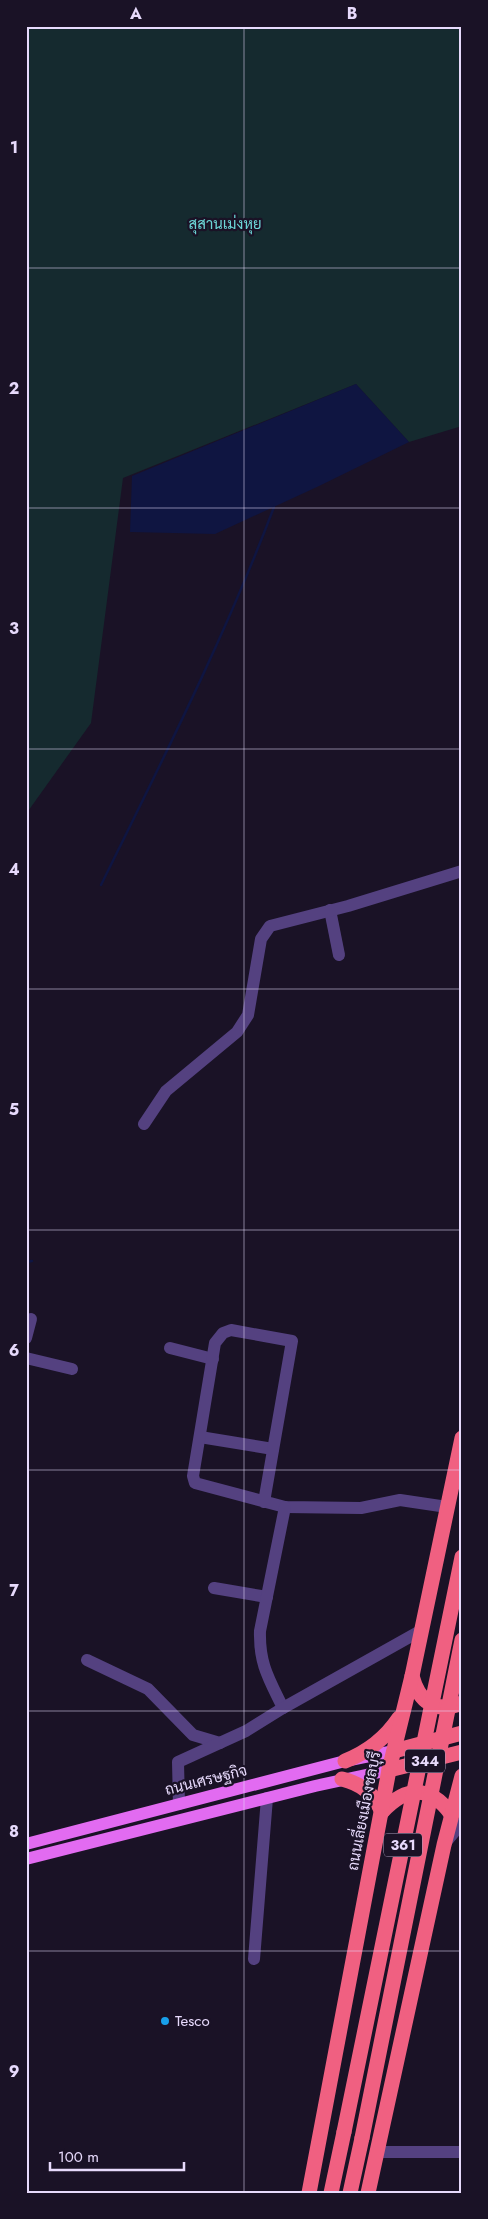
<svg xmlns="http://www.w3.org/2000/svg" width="488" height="2219" font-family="Jost,Sarabun,sans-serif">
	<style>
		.green { fill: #152a2f }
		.water { fill: #0f1541 }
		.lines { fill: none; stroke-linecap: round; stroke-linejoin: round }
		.stream { stroke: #0f1541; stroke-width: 2.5 }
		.minor { stroke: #544180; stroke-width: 12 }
		.major { stroke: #e26bf1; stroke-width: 12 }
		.highway { stroke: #f06081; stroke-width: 15 }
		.highway-bridge { stroke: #f06081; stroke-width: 15 }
		.grid { fill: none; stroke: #e7dafc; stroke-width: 1; stroke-opacity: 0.55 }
		.poi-dot { fill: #189fea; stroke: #1a1226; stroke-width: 2 }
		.labels { text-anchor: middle; stroke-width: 4.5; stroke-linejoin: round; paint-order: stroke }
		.shield { fill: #1a1226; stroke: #aa9ebc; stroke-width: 1 }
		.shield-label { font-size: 14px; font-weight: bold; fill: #e7dafc }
		.park-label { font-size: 15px; fill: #6cd5d6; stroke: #1a1226 }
		.street-label { font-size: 15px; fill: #e7dafc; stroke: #1a1226 }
		.poi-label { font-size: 15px; fill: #e7dafc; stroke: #1a1226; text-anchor: start }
		.neatline { fill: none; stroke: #e7dafc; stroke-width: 2 }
		.grid-label { font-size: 16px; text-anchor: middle; font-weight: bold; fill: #e7dafc }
	</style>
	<rect width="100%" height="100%" fill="#1a1226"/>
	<!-- green -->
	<polygon class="green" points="26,26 462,26 462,426 409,442 356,384 123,478 91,723 26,814"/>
	<!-- water -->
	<polygon class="water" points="356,384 409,442 317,487 215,534 130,532 132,476"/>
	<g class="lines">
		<!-- stream -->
		<g class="stream">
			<path d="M101 885C162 761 225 637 274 507"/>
			<polyline points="26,1262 32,1261"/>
		</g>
		<!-- minor -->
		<g class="minor">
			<polyline points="330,910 339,955"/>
			<polyline points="144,1124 166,1091 237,1032 248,1015 261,939 270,926 348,906 462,871"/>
			<polyline points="26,1338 31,1319"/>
			<polyline points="170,1348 213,1359"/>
			<polyline points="26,1358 72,1369"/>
			<polyline points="200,1437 273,1449"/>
			<polyline points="264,1502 292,1341 231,1330 223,1333 215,1343 193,1476 195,1483 285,1507 361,1508 400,1500 447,1507"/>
			<polyline points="214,1588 267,1597"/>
			<polyline points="87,1660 148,1689 193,1735 220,1743"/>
			<path d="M283 1708C269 1679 259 1664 260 1631L285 1507"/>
			<polyline points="179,1804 178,1762 246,1731 283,1708 422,1630"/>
			<polyline points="446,1842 462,1823"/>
			<polyline points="254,1959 267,1798"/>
			<polyline points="377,2152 462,2152"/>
		</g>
		<!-- major -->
		<g class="major">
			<polyline points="26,1844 345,1761 394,1751"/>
			<polyline points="26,1859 315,1786 389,1770"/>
		</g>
		<!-- highway -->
		<g class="highway">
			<path d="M412 1676C419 1702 435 1714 462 1703"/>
			<polyline points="394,1751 462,1733"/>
			<path d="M345 1761C368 1752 385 1739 399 1718"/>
			<polyline points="389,1770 462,1752"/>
			<path d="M342 1779C362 1784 374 1794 382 1812"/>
			<path d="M382 1812C406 1786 430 1785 451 1814L454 1808"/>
			<polyline points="309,2193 389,1770 412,1676 462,1438"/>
			<polyline points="331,2193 344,2132"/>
			<polyline points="350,2193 362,2138"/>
			<polyline points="368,2193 444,1845 462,1776"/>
		</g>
		<!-- highway-bridge -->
		<g class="highway-bridge">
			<polyline points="344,2132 462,1557"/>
			<polyline points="362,2138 462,1640"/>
		</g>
	</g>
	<!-- grid -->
	<path class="grid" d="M244 26V2193M26 268H462M26 508H462M26 749H462M26 989H462M26 1230H462M26 1470H462M26 1711H462M26 1951H462"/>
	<!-- markers -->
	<circle class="poi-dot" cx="165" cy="2021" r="5"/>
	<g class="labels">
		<!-- shield labels -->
		<g class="shield">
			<rect x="405" y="1749.5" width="40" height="23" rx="4"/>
			<rect x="384" y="1833.5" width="38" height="23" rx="4"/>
		</g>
		<g class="shield-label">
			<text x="425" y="1766">344</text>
			<text x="403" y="1850">361</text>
		</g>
		<!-- park labels -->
		<g class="park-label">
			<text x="225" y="229">สุสานเม่งหุย</text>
		</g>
		<!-- street labels -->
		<g class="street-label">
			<text transform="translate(206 1780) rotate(-14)" y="5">ถนนเศรษฐกิจ</text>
			<text transform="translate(364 1811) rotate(-79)" y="5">ถนนเลี่ยงเมืองชลบุรี</text>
		</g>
		<!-- poi labels -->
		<g class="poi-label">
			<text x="175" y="2026">Tesco</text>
		</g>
	</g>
	<!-- border -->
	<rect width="488" height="2219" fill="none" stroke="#1a1226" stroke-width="55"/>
	<!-- scale -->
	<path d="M50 2162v8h134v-8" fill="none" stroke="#e7dafc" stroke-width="2.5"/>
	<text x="58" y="2162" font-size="15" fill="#e7dafc" stroke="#1a1226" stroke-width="4" paint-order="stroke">100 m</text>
	<rect x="28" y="28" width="432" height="2164" class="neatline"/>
	<g class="grid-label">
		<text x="136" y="19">A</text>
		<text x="352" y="19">B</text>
		<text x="14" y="153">1</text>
		<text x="14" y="394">2</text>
		<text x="14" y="634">3</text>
		<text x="14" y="875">4</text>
		<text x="14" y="1115">5</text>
		<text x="14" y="1356">6</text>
		<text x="14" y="1596">7</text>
		<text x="14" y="1837">8</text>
		<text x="14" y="2077">9</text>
	</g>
</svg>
